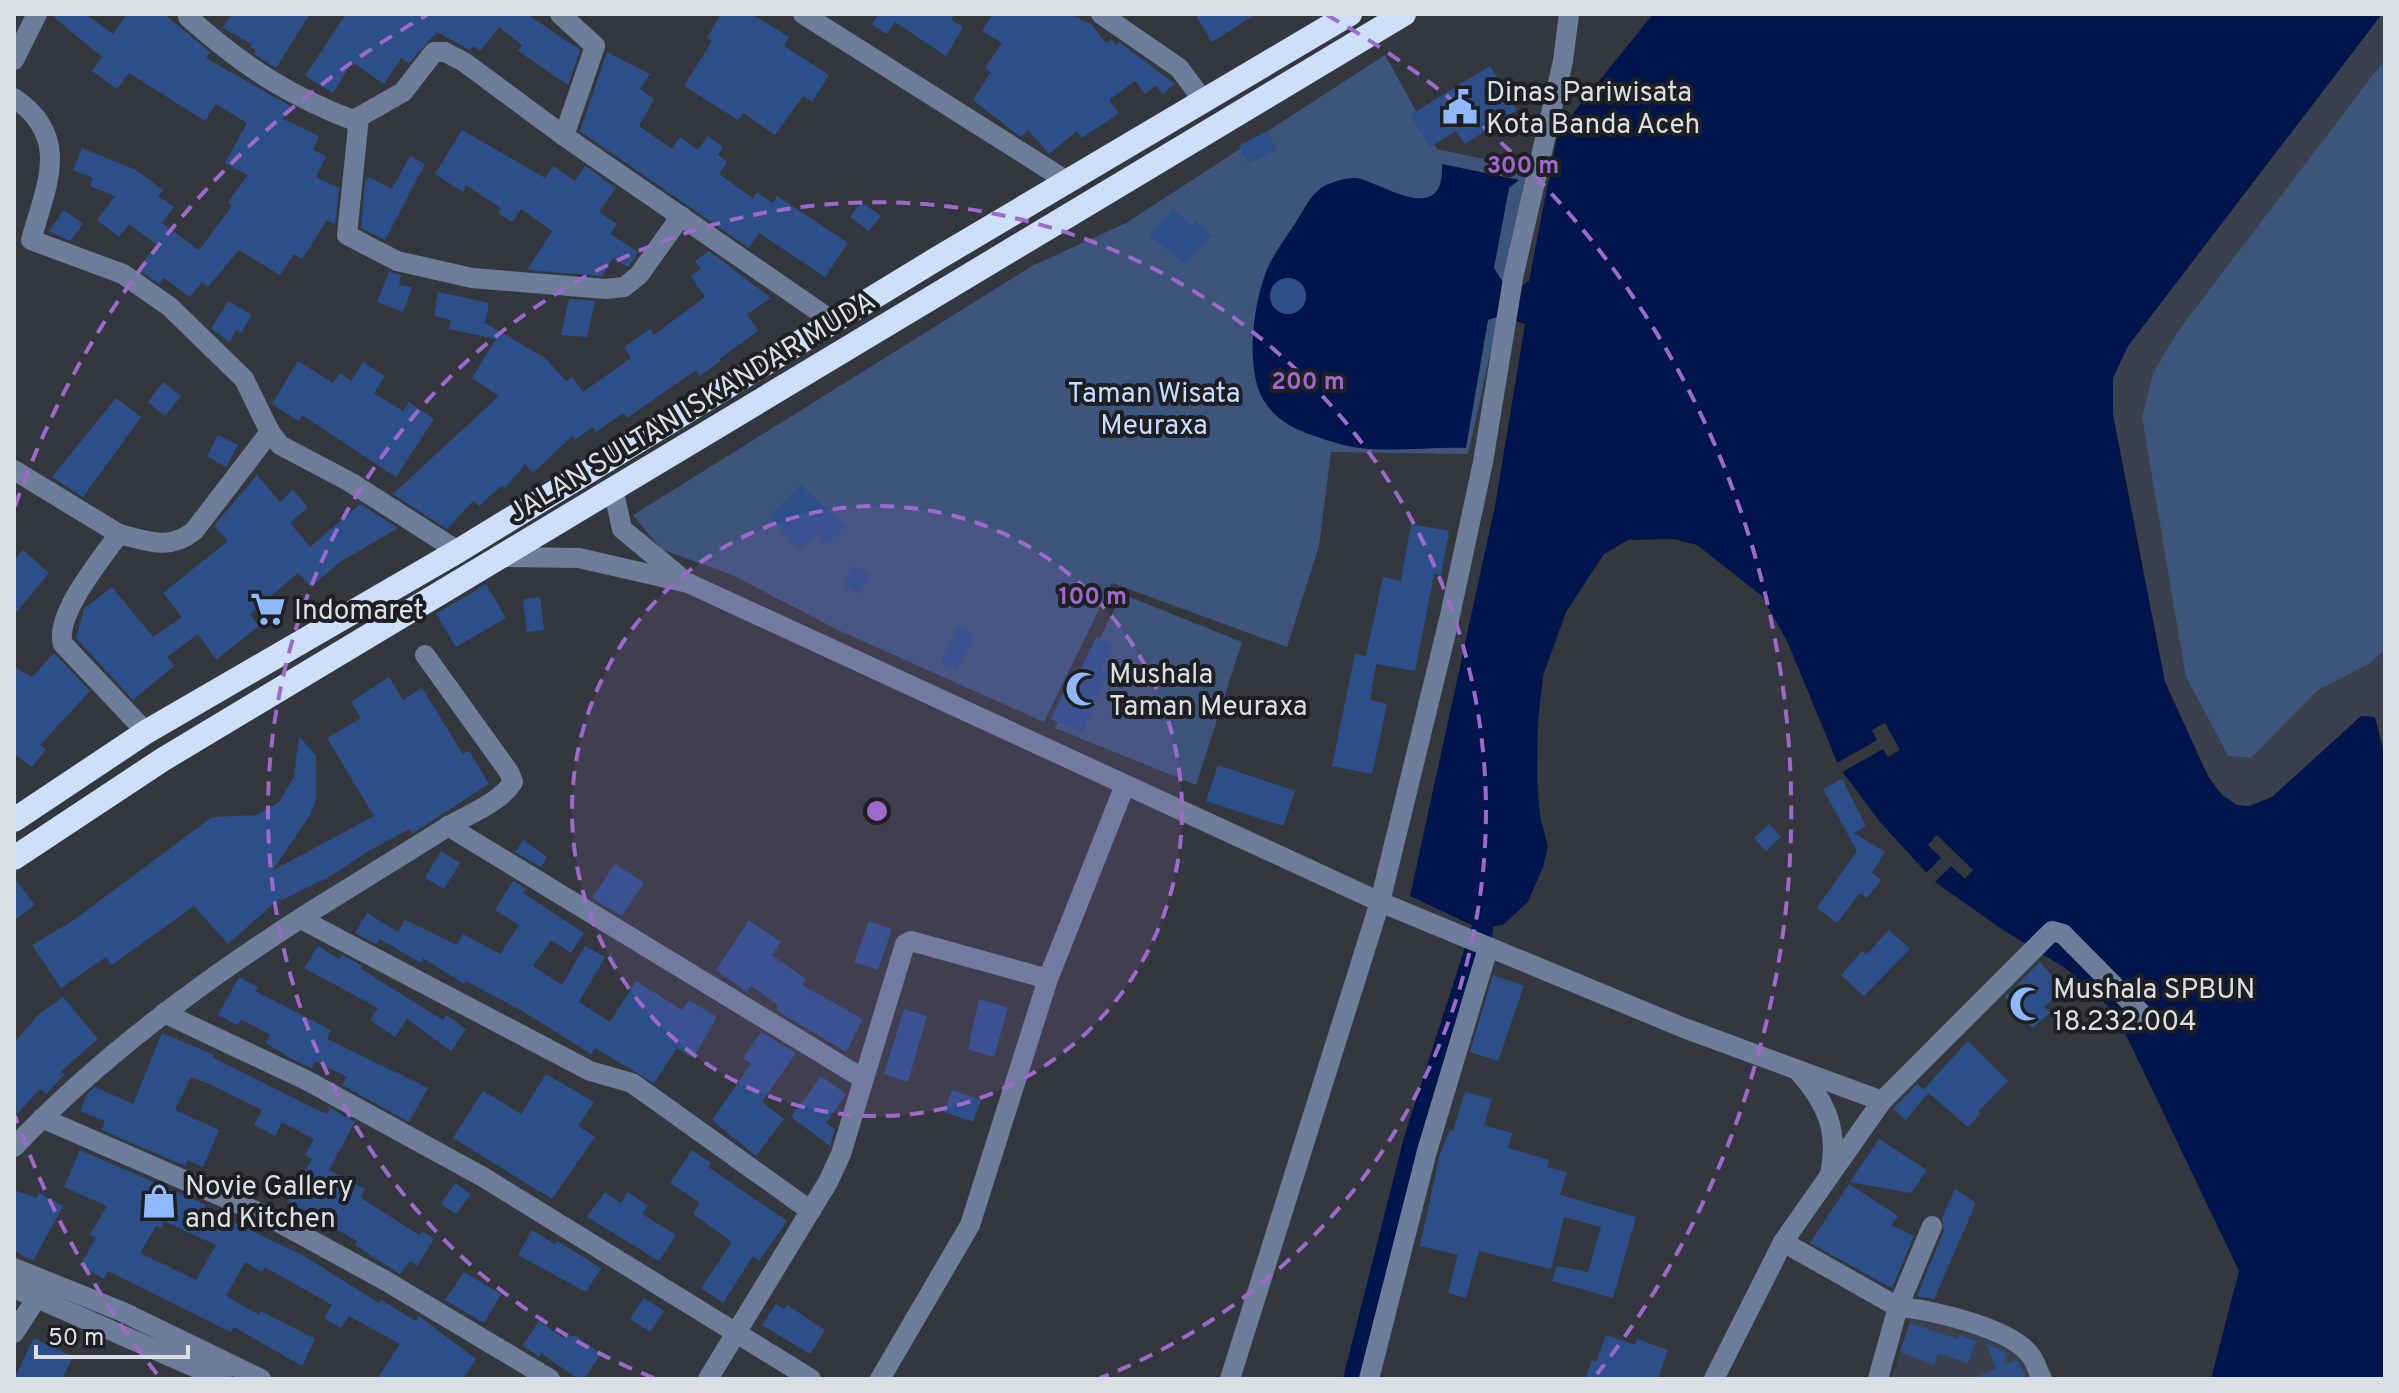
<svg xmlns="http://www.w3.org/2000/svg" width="2399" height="1393" font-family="Overpass,sans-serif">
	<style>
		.built { fill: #3a414c }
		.green { fill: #3d547b }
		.water { fill: #00154b }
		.pier { fill: #34383e }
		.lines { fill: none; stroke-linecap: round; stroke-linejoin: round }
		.canal { stroke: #00154b; stroke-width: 22 }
		.building { fill: #2d4f89; fill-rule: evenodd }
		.minor { stroke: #6e7e9a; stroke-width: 20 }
		.highway { stroke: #cedffa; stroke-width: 24 }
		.ring { fill: none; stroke: #9d6acb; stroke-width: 4; stroke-dasharray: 14 10 }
		.labels { text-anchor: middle; stroke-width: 8; stroke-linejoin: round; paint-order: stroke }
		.poi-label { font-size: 28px; fill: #dbdee2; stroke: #1d1f22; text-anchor: start }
		.park-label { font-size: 28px; fill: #c6dbfe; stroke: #1d1f22 }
		.street-label { font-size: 28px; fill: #dbdee2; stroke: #1d1f22 }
		.centre { fill: #9d6acb; stroke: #1d1f22; stroke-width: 4 }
		.ring-label { font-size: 24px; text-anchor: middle; font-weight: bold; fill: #9d6acb; stroke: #1d1f22; stroke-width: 8; stroke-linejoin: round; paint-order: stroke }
	</style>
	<rect width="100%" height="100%" fill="#34383e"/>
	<!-- built -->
	<g class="built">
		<polygon points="2382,14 2385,14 2385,59 2178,331 2153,373 2186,677 2227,756 2251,758 2317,691 2370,663 2385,650 2385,757 2381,735 2370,715 2362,716 2272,797 2249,806 2236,805 2221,794 2208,776 2165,682 2113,414 2113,378 2128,346"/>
		<polygon points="1913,1310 2020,1340 2035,1379 1892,1379"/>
	</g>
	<!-- green -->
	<g class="green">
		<polygon points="1385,55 1437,149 1531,169 1468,454 1331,452 1319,546 1287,647 1112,583 1044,722 838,630 732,575 661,549 633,515 1032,266 1126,223"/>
		<polygon points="2385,59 2385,650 2370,663 2317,691 2251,758 2228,756 2186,677 2142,417 2153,373 2178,331"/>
		<polygon points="1122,594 1242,642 1196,785 1055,728"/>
	</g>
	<!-- water -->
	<path class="water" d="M1653 14H2382L2128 346 2113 378V415L2165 682 2208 776 2221 794 2237 805 2249 806 2272 797 2361 716 2375 717 2385 757V1379H2211L2239 1271 2115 1012 2065 968 2003 930 1935 882 1880 822 1839 767 1788 643 1762 596 1697 545 1674 539 1628 540 1604 554 1566 612 1543 676 1538 721 1537 778 1540 817 1548 846 1543 867 1528 902 1504 924 1482 930 1410 896 1495 506 1525 324 1500 316 1488 320 1466 448C1423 446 1373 456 1333 442 1305 433 1279 426 1263 399 1244 367 1254 295 1270 263 1277 249 1288 235 1296 222 1305 208 1311 193 1326 185 1336 181 1352 176 1361 179 1390 188 1445 225 1442 164L1519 180 1509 188 1494 268 1504 284 1520 287 1529 281 1558 132Z"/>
	<!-- pier -->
	<g class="pier">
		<polygon points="1885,723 1900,750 1888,757 1883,749 1842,772 1837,763 1877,740 1872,730"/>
		<polygon points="1937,835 1973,870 1965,879 1951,866 1935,882 1926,873 1941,858 1928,845"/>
	</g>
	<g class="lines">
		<!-- canal -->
		<polyline class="canal" points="1354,1379 1415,1139 1482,930"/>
	</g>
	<!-- building -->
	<g class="building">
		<polygon points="50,14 85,14 113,34 127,14 164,14 210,52 206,58 290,106 283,119 319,136 313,150 326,156 316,177 339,188 335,224 327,220 302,259 294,254 280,275 239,250 208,287 202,282 190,297 164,278 160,284 138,269 157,245 129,224 119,237 97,220 115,196 90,186 93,178 73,170 82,148 136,170 163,190 158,196 174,207 162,223 199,250 232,206 228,202 248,175 225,163 247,123 216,104 205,121 129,73 117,89 92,71 102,57"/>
		<polygon points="231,14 310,14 276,68 254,54 256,50 250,47 252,44 223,28"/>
		<polygon points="346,14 527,14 580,50 568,85 518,51 522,45 499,27 480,51 473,46 470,50 437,32 409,63 401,58 384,84 352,62 333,93 305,76"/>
		<polygon points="721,14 749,14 760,19 789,37 784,46 829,75 812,102 803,96 775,135 743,113 738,120 684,86 712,41 707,38"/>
		<polygon points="879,14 955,14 951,20 963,27 946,56 895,22 887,34 872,25"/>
		<polygon points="993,14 1070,14 1091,24 1106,43 1111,39 1117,45 1119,42 1175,84 1162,94 1156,85 1145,94 1135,81 1109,100 1119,113 1082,138 1077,131 1049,154 1028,130 1021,137 973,100 991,72 985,68 1002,43 982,31"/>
		<polygon points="1195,14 1256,14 1212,42"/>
		<polygon points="607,52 650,74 640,89 654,99 639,126 672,149 680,137 698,150 708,136 723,147 718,155 727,162 719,174 753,198 757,192 773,203 777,196 848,243 825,277 759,233 749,248 580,131"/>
		<polygon points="1490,66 1517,110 1465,144 1456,131 1430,147 1410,115"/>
		<polygon points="462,130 545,178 553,166 575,181 585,166 616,188 599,212 617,224 610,234 638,252 628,267 613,258 602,276 527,270 552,231 521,209 512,222 498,213 501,208 466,185 463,192 435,174"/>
		<polygon points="1267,131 1277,150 1249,164 1239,146"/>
		<polygon points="410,156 425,164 385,240 361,228 365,184 369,177 392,189"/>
		<polygon points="861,202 881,216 869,231 850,217"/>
		<polygon points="1173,209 1192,225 1196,221 1212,236 1186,264 1149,235"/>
		<polygon points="64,210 83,224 70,241 49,231"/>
		<polygon points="709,251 771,298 747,314 758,331 719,359 721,361 700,376 696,370 627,418 623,413 596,432 593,427 575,440 572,436 533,473 525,464 505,488 502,485 479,506 473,501 447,529 393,494 499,396 472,378 496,339 449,329 451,320 434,316 438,292 489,303 485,323 545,358 566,381 572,377 583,392 631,358 624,347 650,329 654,335 705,297 691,276 701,269 695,261"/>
		<polygon points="389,272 401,275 399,285 412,287 403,312 377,302"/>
		<circle cx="1288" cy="296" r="18"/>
		<polygon points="569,299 595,301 587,337 561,335"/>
		<polygon points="228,301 252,315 241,333 236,330 230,342 211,329"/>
		<polygon points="298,361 333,383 340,373 351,381 363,362 385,376 374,393 403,411 409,402 434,419 396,477 302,415 299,421 272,404"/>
		<polygon points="163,382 181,396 165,416 148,402"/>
		<polygon points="116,398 141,417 83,497 52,477"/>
		<polygon points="218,435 238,445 226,467 207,456"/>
		<polygon points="257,475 280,502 293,490 308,507 290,523 310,547 360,504 398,528 340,562 311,587 298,573 250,614 259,626 216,660 198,634 167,657 174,666 133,700 76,638 84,609 112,587 153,637 182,617 163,593 228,541 214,526"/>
		<polygon points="801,485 846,526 828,544 817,533 800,549 769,517"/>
		<polygon points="1411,524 1449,531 1441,575 1434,574 1415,671 1376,664 1370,700 1387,704 1372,774 1332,766 1355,654 1366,656 1383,577 1401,581"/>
		<polygon points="23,550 49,573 14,615 14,560"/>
		<polygon points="855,566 870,575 858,594 844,585"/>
		<polygon points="486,584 506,618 456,647 436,614"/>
		<polygon points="540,597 544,630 527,632 523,599"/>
		<polygon points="958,626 974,634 957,670 941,662"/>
		<polygon points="1096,637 1113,645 1100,671 1107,674 1082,733 1051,719 1075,669 1080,671"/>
		<polygon points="54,653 90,691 40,745 46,749 32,767 14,754 14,667 32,677"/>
		<polygon points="389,677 403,700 422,688 463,754 469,751 489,784 413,833 410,829 370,850 331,876 278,902 282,896 228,944 194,906 112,965 106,957 61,988 32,945 74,920 212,817 256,815 279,802 294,777 299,736 316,756 316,800 310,815 272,871 374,816 327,738 361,718 351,702"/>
		<polygon points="1218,765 1295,791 1283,826 1206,801"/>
		<polygon points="1842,779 1866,826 1854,833 1885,852 1872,873 1881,880 1867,898 1860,893 1837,923 1817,908 1857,851 1823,789"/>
		<polygon points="1769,824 1781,837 1766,851 1754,838"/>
		<polygon points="523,840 547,857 541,867 515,852"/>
		<polygon points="441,851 460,863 444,889 425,878"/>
		<polygon points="615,864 644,883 622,916 592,898"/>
		<polygon points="14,878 35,905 14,921"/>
		<polygon points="513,881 526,889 523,893 584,933 571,953 551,940 533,966 562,985 585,946 605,957 579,1002 610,1022 636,981 682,1010 689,1000 717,1017 693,1058 677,1048 654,1083 595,1048 591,1054 524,1012 466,981 464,984 423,958 421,963 380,939 376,944 355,933 367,913 398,932 405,920 457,945 463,934 500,954 519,925 495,910"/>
		<polygon points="749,920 781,942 772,955 806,979 802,985 863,1019 846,1052 776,1010 779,1006 751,986 747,992 716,970"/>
		<polygon points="869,921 892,929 878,970 854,962"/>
		<polygon points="1889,930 1910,949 1864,996 1841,975 1862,951 1866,955"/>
		<polygon points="318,946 339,959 342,955 363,966 361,969 443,1020 446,1015 466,1029 451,1051 407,1019 395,1037 370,1020 378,1008 304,968"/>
		<polygon points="2040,962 2064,989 2044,1007 2050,1013 2032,1028 2005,997"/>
		<polygon points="1493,975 1524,986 1498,1061 1470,1052"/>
		<polygon points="239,977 258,987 255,991 331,1030 327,1039 428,1088 409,1122 342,1085 347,1077 315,1061 312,1068 294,1060 266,1043 270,1035 241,1019 238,1025 218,1015"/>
		<polygon points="63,997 98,1039 60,1072 65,1074 46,1094 40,1089 14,1117 14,1043 39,1014"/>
		<polygon points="979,999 1008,1008 994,1057 968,1049"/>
		<polygon points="904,1009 927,1016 908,1082 884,1074"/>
		<polygon points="761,1032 796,1053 762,1102 784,1119 756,1156 712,1120 751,1064 743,1058"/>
		<polygon points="162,1033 214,1055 212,1057 303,1103 327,1114 330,1108 355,1122 329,1170 365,1189 361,1198 419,1235 422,1231 434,1239 417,1266 410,1261 400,1274 355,1245 357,1241 287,1201 312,1159 305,1155 314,1139 282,1122 275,1136 254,1125 262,1110 209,1084 191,1077 175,1110 219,1130 203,1167 188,1160 185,1166 102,1130 105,1121 80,1111 87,1094 95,1087 133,1104"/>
		<polygon points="1968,1041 2008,1081 1978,1112 1980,1114 1968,1127 1924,1089"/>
		<polygon points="546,1074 594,1102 578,1126 595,1137 552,1199 453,1138 483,1091 521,1114"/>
		<polygon points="821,1076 846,1094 826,1123 835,1129 830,1146 791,1117"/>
		<polygon points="1917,1084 1928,1093 1906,1120 1893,1109"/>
		<polygon points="952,1090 981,1100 973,1122 944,1112"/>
		<polygon points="1465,1092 1492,1099 1484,1125 1512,1133 1508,1148 1549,1160 1547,1167 1567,1172 1560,1195 1636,1217 1613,1298 1552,1281 1557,1266 1588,1272 1601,1227 1564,1217 1551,1269 1479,1251 1466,1298 1448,1293 1458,1255 1420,1246 1440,1154 1450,1130 1453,1131"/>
		<polygon points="1879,1139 1927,1170 1911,1193 1850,1182"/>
		<path d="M80 1150 206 1205 204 1208 304 1256 379 1303 381 1300 416 1321 419 1316 476 1359 463 1379H377L400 1344 349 1316 341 1328 324 1318 332 1305 265 1267 262 1272 245 1262 226 1296 259 1315 261 1311 315 1339 302 1366 234 1327 231 1332 108 1271 104 1279 80 1265 96 1238 90 1234 107 1206 64 1187ZM164 1221 216 1245 196 1280 140 1253 156 1226 161 1228Z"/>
		<polygon points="692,1150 711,1163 708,1167 787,1221 759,1261 753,1256 723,1303 701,1288 732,1242 693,1214 700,1203 670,1183"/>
		<polygon points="455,1183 471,1194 456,1214 441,1204"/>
		<polygon points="1849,1184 1898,1216 1891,1225 1914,1236 1892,1288 1810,1243"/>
		<polygon points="1955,1189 1976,1203 1934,1299 1917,1296 1944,1231 1942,1218"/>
		<polygon points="14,1190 36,1198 39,1193 63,1206 33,1261 14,1251"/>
		<polygon points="605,1192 621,1203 628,1192 648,1206 642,1214 676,1235 659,1261 587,1217"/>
		<polygon points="532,1230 555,1244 557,1241 601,1268 586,1292 518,1255"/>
		<polygon points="464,1272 501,1294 484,1323 445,1300"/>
		<polygon points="644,1298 664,1311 650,1332 630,1319"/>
		<polygon points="776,1304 784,1309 787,1305 825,1330 810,1354 762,1325"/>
		<polygon points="539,1321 562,1337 576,1336 601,1354 584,1379 578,1379 541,1353 539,1357 523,1345"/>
		<polygon points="1910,1323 1958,1339 1959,1335 1976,1341 1968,1363 1938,1353 1934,1365 1900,1352"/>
		<polygon points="1606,1335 1635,1345 1637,1339 1668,1350 1658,1379 1585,1379 1592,1360 1596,1362"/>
		<polygon points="34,1338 73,1357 62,1379 14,1379"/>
		<polygon points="1986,1343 2007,1353 2004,1365 2017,1360 2027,1379 1972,1379 1996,1369"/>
	</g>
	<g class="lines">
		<!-- minor -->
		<g class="minor">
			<polyline points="560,14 595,46 564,136 834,322"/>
			<polyline points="803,14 1067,181"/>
			<polyline points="1101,14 1179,68 1203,100"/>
			<path d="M188 17C243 66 290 97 358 122"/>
			<polyline points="14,60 37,14"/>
			<path d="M14 98C72 137 46 186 31 240L123 274 170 307 244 379 270 432 280 445 350 482 458 551"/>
			<polyline points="564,136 464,62 445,52 434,52 403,92 359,117 347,235 397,261 472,278 606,289 624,287 639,275 681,216"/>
			<polyline points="14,470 119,534"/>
			<polyline points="613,488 622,529 679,576"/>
			<polyline points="500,557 579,558 688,583 1380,902 1684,1028 1882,1101"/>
			<path d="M146 732 63 644C54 615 102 558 119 534 148 541 169 551 194 531L270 432"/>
			<polyline points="448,826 862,1078"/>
			<polyline points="301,919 590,1071 632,1083 811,1211"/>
			<polyline points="164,1013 306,1080 483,1177 811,1379"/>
			<path d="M1799 1072C1827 1103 1839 1132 1830 1174"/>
			<polyline points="42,1118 269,1217 386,1281 550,1379"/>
			<path d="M14 1147C100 1057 200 983 304 916 351 887 397 858 444 829 467 814 498 805 513 782L509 772 425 655"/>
			<path d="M1932 1226 1898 1307C1931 1309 2013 1329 2031 1356 2036 1363 2038 1372 2042 1379"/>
			<polyline points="1783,1242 1898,1307 1878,1379"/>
			<polyline points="14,1268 123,1312 261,1379"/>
			<polyline points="14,1288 222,1379"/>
			<polyline points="14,1333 38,1296"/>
			<polyline points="708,1379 828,1182 841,1154 905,944 911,941 1048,979"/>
			<polyline points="880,1379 970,1225 1048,979 1125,785"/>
			<polyline points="1230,1379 1380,902 1449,620 1483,462 1514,273 1563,61 1569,14"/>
			<polyline points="1369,1379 1427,1151 1488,948"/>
			<polyline points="1714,1379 1783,1242 1882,1101 2052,931 2063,934 2142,1014"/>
		</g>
		<!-- highway -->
		<g class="highway">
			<polyline points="14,820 146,732 458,551 938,258 1350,14"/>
			<polyline points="14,858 162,760 1404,14"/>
		</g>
	</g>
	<!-- distance rings -->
	<circle cx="877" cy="811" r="305" fill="#9d6acb" fill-opacity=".12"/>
	<g class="ring">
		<circle cx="877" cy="811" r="305"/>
		<path d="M654 1378A609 609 0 1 1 1100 1378"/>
		<path d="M157 1374A914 914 0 0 1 15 1116M15 506A914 914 0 0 1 427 15M1327 15A914 914 0 0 1 1597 1374"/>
	</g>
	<!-- icons -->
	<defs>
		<g id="civic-bare" transform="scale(2.76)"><path d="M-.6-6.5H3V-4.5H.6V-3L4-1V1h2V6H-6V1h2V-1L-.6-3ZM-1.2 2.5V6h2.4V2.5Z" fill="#8fb8fd" stroke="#1d1f22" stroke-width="2.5" paint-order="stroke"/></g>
		<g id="supermarket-bare" transform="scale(2.76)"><path d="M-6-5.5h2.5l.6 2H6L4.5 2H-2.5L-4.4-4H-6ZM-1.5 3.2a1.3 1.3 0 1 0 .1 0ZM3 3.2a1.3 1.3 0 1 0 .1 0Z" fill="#8fb8fd" stroke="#1d1f22" stroke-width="2.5" paint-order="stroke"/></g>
		<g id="mosque-bare" transform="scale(2.76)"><path d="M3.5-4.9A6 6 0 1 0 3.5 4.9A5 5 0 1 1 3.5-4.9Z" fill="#8fb8fd" stroke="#1d1f22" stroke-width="2.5" paint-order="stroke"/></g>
		<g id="shop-bare" transform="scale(2.76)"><path d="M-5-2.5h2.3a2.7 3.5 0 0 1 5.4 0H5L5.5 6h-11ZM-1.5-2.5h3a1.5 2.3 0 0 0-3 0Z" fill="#8fb8fd" stroke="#1d1f22" stroke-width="2.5" paint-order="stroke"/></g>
	</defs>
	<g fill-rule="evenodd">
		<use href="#civic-bare" x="1460" y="107"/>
		<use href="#supermarket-bare" x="268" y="609"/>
		<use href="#mosque-bare" x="1083" y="689"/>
		<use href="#mosque-bare" x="2027" y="1004"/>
		<use href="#shop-bare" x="159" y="1201"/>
	</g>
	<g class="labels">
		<!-- poi labels -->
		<g class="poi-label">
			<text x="1486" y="101">Dinas Pariwisata<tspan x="1486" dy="32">Kota Banda Aceh</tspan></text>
			<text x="294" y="619">Indomaret</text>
			<text x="1109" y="683">Mushala<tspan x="1109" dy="32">Taman Meuraxa</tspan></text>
			<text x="2053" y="998">Mushala SPBUN<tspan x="2053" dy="32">18.232.004</tspan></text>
			<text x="185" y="1195">Novie Gallery<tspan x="185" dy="32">and Kitchen</tspan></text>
		</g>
		<!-- park labels -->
		<g class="park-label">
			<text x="1154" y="402">Taman Wisata<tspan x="1154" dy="32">Meuraxa</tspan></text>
		</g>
		<!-- street labels -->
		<g class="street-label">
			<text transform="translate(691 406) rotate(-31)" y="10">JALAN SULTAN ISKANDAR MUDA</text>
		</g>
	</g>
	<circle cx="877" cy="811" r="12" class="centre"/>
	<g class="ring-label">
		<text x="1523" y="173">300 m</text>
		<text x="1308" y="389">200 m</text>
		<text x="1093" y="604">100 m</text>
	</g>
	<!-- border -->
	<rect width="2399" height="1393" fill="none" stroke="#dbdee2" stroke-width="32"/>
	<!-- scale -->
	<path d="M36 1345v12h152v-12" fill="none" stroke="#dbdee2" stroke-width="4"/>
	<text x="48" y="1345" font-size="24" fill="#dbdee2" stroke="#1d1f22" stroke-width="6" paint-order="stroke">50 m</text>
</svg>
